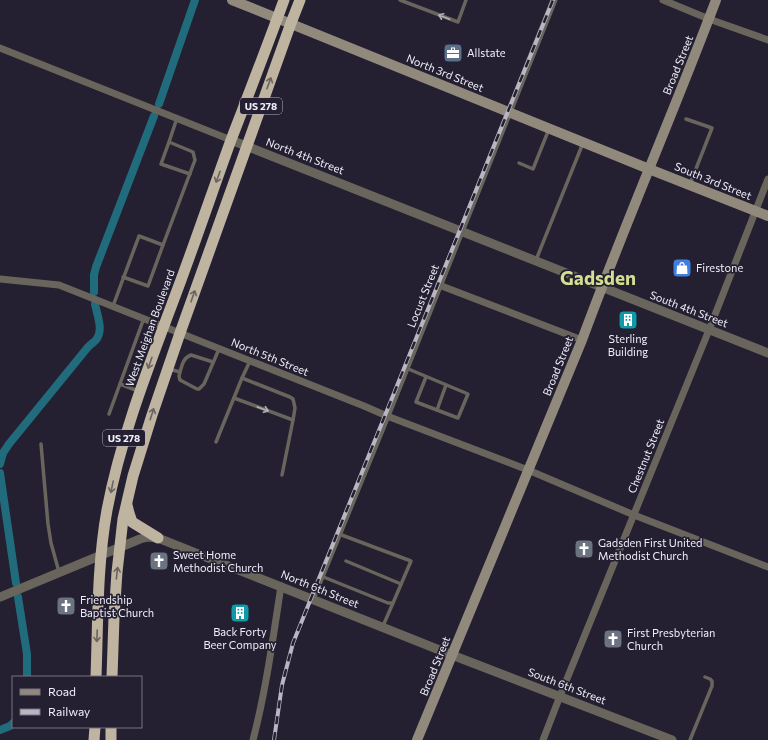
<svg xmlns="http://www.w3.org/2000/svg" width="768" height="740" font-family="Commissioner,sans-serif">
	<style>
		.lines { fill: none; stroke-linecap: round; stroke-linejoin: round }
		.canal { stroke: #206c7c; stroke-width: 8 }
		.service { stroke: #69655c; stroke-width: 3.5 }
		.minor { stroke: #69655c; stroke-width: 7 }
		.tertiary { stroke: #69655c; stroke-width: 9 }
		.secondary { stroke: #918a7c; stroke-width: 10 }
		.trunk { stroke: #beb4a0; stroke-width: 11 }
		.rail-casing { stroke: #b8b6c3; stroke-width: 4 }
		.rail { stroke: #242031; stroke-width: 2.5; stroke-dasharray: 8; stroke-linecap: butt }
		.oneway { stroke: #b3b0b3 }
		.oneway2 { stroke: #696363 }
		.labels { text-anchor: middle; stroke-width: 3.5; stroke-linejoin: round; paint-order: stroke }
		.shield { fill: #242031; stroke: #b3b0be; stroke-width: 1 }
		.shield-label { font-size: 10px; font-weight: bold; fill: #f0eefa }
		.poi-label { font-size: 11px; fill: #f0eefa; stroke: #242031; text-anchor: start }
		.street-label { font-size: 11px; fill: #f0eefa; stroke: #242031 }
		.town-label { font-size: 19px; font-weight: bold; fill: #d5df92; stroke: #242031 }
	</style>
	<rect width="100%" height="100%" fill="#242031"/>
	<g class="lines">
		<!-- canal -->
		<g class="canal">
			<polyline points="159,104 195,0"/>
			<polyline points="94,292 94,275 96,267 154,116"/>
			<path d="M0 464 3 453 9 444 88 347C91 344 94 342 96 340 104 330 97 315 95 304"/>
			<polyline points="0,473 16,583"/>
			<polyline points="18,597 27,654 27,677"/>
			<polyline points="0,730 10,726 13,723"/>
		</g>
		<!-- service -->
		<g class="service">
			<polyline points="400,0 458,22 466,0"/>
			<polyline points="686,119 712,128 690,184"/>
			<polyline points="169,142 161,164 190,174"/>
			<polyline points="519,163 533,169 549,129"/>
			<polyline points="163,245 195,160 193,152 169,142 177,118"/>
			<polyline points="536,260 583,143"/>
			<polyline points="113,306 139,236 163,245 148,286 123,277"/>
			<polyline points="406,368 468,394 458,418 416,402 426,377"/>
			<polyline points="169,369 180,372 179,376 180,380 197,389 199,389 204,384 219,349"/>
			<path d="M180 372C182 365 183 358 191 355L213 362"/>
			<polyline points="242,378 290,397 293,399 295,408 293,420 282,475"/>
			<polyline points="120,384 138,391"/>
			<polyline points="234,398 293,420"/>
			<polyline points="437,410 446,385"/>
			<polyline points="109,414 144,318"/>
			<polyline points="216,442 242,378 250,361"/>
			<polyline points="41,444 48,524 51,543 59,572"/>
			<polyline points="346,561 401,584"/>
			<polyline points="321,576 388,603 393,603 411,561 339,534"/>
			<polyline points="383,626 393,603"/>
			<polyline points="690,740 712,686 712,681 710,679 705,677"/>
		</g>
		<!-- minor -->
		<g class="minor">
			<polyline points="663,0 709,19 768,40"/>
			<polyline points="0,48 231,140"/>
			<polyline points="0,279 59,285 364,406 387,416 528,470 634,515 768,567"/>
			<polyline points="439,285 582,340"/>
			<polyline points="312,599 387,416 554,0"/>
			<path d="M253 740C266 690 273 638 281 586"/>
			<polyline points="543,740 560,696 709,330 768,179"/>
		</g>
		<!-- tertiary -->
		<g class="tertiary">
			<polyline points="231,140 768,353"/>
			<polyline points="0,597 140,539 148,537 158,538 452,655 672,740"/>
		</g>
		<!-- secondary -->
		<g class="secondary">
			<polyline points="232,0 649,169 768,216"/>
			<path d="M417 740 582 340C624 226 673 114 716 0"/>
		</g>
		<!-- trunk -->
		<g class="trunk">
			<polyline points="127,505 129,513 132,522 158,538"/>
			<path d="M96 677C98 622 97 565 107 510 122 431 153 356 181 280 198 234 214 187 231 140 249 93 267 47 284 0"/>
			<polyline points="112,677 114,617 117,572 123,519 133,476 152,415 180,333 291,23 300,0"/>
			<polyline points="94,740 95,727"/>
			<polyline points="111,740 111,727"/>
		</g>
		<!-- rail casing -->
		<g class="rail-casing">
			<polyline id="rail" points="274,740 282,685 293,643 553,0"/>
		</g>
		<!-- rail -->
		<use href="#rail" class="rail"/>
	</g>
	<!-- one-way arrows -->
	<defs><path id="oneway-shaft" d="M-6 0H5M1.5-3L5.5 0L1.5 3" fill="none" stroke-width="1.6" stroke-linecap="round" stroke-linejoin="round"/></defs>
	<g class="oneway">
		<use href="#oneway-shaft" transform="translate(444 17) rotate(-159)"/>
		<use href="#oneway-shaft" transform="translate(263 409) rotate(20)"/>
	</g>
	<g class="oneway2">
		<use href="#oneway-shaft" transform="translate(269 83) rotate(-70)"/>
		<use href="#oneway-shaft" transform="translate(218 177) rotate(110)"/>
		<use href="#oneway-shaft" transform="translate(193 296) rotate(-71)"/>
		<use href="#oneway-shaft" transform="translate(150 363) rotate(109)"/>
		<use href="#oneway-shaft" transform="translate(152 414) rotate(-72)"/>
		<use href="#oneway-shaft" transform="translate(112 487) rotate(102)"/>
		<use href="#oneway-shaft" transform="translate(117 573) rotate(-84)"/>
		<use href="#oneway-shaft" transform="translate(97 636) rotate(92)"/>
	</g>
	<!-- icons -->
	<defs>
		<g id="office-square" transform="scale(1)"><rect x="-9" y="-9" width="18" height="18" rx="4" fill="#5c6f8a" stroke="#242031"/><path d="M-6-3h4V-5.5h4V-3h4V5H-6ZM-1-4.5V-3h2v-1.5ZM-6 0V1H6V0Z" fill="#fff"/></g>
		<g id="shop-square" transform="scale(1)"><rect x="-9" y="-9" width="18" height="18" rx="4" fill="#3f7fe0" stroke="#242031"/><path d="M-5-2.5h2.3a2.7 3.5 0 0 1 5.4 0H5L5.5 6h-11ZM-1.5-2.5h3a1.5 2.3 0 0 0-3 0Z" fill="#fff"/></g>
		<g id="building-square" transform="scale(1)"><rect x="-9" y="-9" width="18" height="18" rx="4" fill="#0f9aa8" stroke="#242031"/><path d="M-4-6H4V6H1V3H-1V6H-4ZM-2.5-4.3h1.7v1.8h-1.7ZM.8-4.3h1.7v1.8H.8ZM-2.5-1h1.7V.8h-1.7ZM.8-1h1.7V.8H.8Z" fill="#fff"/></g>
		<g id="church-square" transform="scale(1)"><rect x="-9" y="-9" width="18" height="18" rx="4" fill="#6b7280" stroke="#242031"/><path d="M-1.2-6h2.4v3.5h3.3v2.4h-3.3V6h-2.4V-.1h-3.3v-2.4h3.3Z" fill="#fff"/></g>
	</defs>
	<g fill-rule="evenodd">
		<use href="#office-square" x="453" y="53"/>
		<use href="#shop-square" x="682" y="268"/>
		<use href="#building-square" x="628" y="320"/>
		<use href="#church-square" x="584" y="549"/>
		<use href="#church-square" x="159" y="561"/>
		<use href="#church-square" x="66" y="606"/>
		<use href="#building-square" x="240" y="613"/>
		<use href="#church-square" x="613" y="639"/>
	</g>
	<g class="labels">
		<!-- shield labels -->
		<g class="shield">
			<rect x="240" y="98" width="42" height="16" rx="3"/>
			<rect x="103" y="430" width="42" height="16" rx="3"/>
		</g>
		<g class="shield-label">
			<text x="261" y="110">US 278</text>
			<text x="124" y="442">US 278</text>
		</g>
		<!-- poi labels -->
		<g class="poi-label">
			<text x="467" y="57">Allstate</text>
			<text x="696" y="272">Firestone</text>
			<text x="628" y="343" text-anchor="middle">Sterling<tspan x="628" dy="13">Building</tspan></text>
			<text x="598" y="547">Gadsden First United<tspan x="598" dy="13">Methodist Church</tspan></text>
			<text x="173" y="559">Sweet Home<tspan x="173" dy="13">Methodist Church</tspan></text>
			<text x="80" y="604">Friendship<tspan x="80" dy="13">Baptist Church</tspan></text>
			<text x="240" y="636" text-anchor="middle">Back Forty<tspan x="240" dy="13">Beer Company</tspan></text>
			<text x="627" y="637">First Presbyterian<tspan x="627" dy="13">Church</tspan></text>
		</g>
		<!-- street labels -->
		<g class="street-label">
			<text transform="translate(678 65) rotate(-68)" y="4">Broad Street</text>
			<text transform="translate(445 73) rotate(22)" y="4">North 3rd Street</text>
			<text transform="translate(305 156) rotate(21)" y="4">North 4th Street</text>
			<text transform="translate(713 181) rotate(22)" y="4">South 3rd Street</text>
			<text transform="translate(423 296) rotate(-68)" y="4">Locust Street</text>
			<text transform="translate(689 309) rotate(21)" y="4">South 4th Street</text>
			<text transform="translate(150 328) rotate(-70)" y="4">West Meighan Boulevard</text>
			<text transform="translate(270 357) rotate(22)" y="4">North 5th Street</text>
			<text transform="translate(558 366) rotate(-68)" y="4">Broad Street</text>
			<text transform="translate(646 456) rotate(-68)" y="4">Chestnut Street</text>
			<text transform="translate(320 589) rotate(22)" y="4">North 6th Street</text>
			<text transform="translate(435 666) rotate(-68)" y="4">Broad Street</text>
			<text transform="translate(567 686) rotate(21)" y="4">South 6th Street</text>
		</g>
		<!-- town labels -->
		<g class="town-label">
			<text x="598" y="285">Gadsden</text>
		</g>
	</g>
	<!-- legend -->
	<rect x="12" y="676" width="130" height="52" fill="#242031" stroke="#767281"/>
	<rect x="20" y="689" width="20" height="6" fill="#918a7c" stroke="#767281"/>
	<text x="48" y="696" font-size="12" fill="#f0eefa">Road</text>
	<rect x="20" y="709" width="20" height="6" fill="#b8b6c3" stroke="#767281"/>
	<text x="48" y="716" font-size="12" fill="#f0eefa">Railway</text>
</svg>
